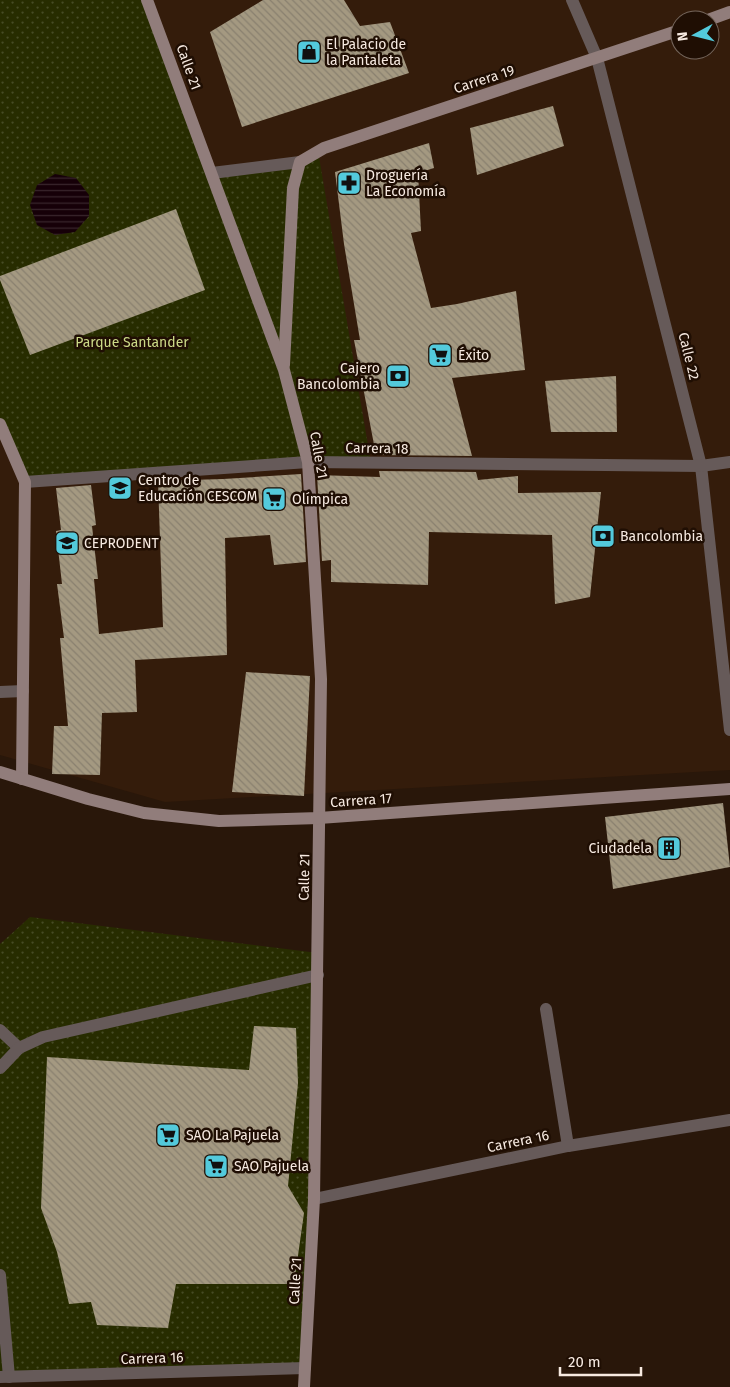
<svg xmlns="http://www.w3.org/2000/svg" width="730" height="1387" font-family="'Fira Sans',sans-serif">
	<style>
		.built { fill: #341c0b; fill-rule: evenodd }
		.park { fill: url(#park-dots) }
		.water { fill: url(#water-rules) }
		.building { fill: url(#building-back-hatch) }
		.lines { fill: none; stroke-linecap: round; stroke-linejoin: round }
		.service { stroke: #665a59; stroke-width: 12 }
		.pedestrian { stroke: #665a59; stroke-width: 12 }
		.minor { stroke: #665a59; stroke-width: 12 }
		.secondary { stroke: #917d7b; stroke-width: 12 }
		.labels { text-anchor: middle; stroke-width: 5; stroke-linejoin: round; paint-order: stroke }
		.poi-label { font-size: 14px; fill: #f7eae1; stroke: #1f0e03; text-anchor: start }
		.street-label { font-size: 14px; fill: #f7eae1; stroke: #1f0e03 }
		.park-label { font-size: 14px; fill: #cbd987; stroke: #1f0e03 }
	</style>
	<defs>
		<pattern id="park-dots" width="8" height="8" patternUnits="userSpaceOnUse" patternTransform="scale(1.25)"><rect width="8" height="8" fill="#272c00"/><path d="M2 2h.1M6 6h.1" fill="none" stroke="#474b25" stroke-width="1.8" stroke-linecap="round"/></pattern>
		<pattern id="water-rules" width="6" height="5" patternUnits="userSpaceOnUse" patternTransform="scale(1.25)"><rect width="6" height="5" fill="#160008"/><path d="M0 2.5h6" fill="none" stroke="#39252c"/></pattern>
		<pattern id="building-back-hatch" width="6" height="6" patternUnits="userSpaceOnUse" patternTransform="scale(1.25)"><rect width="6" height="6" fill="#a49981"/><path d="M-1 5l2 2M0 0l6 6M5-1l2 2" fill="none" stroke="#89806f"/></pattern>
	</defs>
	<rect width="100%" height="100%" fill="#29170a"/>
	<!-- built -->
	<path class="built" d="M0 0H730V770L165 802 0 755ZM680 20H710V50H680Z"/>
	<!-- park -->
	<g class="park">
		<polygon points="0,0 147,0 212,173 300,162 318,151 371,463 25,482 0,426"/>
		<polygon points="30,917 318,953 305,1368 0,1377 0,944"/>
	</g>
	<!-- water -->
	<polygon class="water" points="55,174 76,178 89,195 89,216 75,232 55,235 37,225 30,205 37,185"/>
	<!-- building -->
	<g class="building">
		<polygon points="263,0 344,0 360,26 390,22 409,73 242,127 210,32"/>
		<polygon points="553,106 564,146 477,175 470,128"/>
		<polygon points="429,143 434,168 418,173 421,231 411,233 431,308 457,304 516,291 525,370 452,378 472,456 376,455 354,340 360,340 344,244 335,172"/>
		<polygon points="176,209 205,290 30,355 0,280 0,276"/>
		<polygon points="616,376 617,432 551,432 545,381"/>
		<polygon points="379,471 476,472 478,480 518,476 518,493 601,492 590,597 555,604 552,535 429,532 428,585 331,582 331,560 322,561 317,475 380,477"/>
		<polygon points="301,474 306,562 274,565 270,535 225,538 227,655 135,660 137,712 102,713 100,775 52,774 54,726 68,726 60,638 64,638 57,584 62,584 56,531 61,530 56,488 91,485 96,525 92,526 98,579 94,579 99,634 163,627 158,481 223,479"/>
		<polygon points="246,672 310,676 304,796 232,792"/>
		<polygon points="723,803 730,867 613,889 605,817"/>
		<polygon points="254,1026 296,1028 298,1083 288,1186 304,1213 294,1284 176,1284 168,1328 97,1325 91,1302 69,1304 57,1252 41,1208 47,1057 249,1070"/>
	</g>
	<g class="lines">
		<!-- service -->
		<g class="service">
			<polyline points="0,692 23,691"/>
			<polyline points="546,1009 568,1146"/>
			<polyline points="0,1030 19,1048"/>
			<polyline points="0,1068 19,1048 43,1037 318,975"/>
			<polyline points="0,1275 9,1377"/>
		</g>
		<!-- pedestrian -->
		<g class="pedestrian">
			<polyline points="212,173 300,162"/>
			<polyline points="25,482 308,462"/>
		</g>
		<!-- minor -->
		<g class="minor">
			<polyline points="572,0 597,58 701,466 730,730"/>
			<polyline points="308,462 701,466 730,462"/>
			<polyline points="314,1199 568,1146 730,1120"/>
			<polyline points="0,1377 305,1368"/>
		</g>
		<!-- secondary -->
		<g class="secondary">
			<polyline points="147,0 284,370 308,462 321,679 314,1199 304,1387"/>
			<polyline points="708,20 730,12"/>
			<polyline points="284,365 293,188 300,162 324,148 680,30"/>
			<polyline points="0,424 25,482 22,779"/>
			<polyline points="0,772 88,799 144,813 219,821 319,818 730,789"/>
		</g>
	</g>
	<!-- icons -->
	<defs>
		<g id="shop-square" transform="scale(1.25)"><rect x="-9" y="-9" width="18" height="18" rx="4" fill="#53cadc" stroke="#1f0e03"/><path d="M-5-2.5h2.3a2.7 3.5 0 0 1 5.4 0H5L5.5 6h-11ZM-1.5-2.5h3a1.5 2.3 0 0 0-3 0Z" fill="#111"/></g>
		<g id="pharmacy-square" transform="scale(1.25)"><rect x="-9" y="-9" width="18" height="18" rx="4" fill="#53cadc" stroke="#1f0e03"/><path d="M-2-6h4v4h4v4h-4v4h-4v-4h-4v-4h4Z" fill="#111"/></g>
		<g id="supermarket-square" transform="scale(1.25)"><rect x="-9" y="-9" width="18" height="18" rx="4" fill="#53cadc" stroke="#1f0e03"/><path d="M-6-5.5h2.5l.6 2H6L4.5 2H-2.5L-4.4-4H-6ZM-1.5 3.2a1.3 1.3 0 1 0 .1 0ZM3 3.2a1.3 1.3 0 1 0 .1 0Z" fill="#111"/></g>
		<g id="bank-square" transform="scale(1.25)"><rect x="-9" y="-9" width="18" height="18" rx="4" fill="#53cadc" stroke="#1f0e03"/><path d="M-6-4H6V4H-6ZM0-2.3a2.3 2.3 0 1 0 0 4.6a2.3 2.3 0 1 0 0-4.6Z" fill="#111"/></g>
		<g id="university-square" transform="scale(1.25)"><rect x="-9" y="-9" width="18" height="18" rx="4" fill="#53cadc" stroke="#1f0e03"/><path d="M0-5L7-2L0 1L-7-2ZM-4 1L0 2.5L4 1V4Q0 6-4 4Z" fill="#111"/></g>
		<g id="building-square" transform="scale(1.25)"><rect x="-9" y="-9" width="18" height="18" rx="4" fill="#53cadc" stroke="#1f0e03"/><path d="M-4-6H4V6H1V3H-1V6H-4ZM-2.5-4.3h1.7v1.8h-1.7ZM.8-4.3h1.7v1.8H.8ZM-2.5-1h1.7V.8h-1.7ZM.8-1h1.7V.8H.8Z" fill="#111"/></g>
	</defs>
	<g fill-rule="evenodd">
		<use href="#shop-square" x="309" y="52"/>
		<use href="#pharmacy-square" x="349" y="183"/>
		<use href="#supermarket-square" x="440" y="355"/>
		<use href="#bank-square" x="398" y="376"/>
		<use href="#university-square" x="120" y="488"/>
		<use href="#supermarket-square" x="274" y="499"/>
		<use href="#bank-square" x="603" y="536"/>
		<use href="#university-square" x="67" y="543"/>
		<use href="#building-square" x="669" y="848"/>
		<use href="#supermarket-square" x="168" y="1135"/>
		<use href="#supermarket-square" x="216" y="1166"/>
	</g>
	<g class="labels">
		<!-- poi labels -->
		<g class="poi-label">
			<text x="326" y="49">El Palacio de<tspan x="326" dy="16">la Pantaleta</tspan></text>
			<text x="366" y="180">Droguería<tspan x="366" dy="16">La Economía</tspan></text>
			<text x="458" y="360">Éxito</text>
			<text x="380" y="373" text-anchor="end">Cajero<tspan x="380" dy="16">Bancolombia</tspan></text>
			<text x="138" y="485">Centro de<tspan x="138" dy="16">Educación CESCOM</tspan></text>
			<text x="292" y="504">Olímpica</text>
			<text x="620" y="541">Bancolombia</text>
			<text x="84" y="548">CEPRODENT</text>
			<text x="652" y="853" text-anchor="end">Ciudadela</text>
			<text x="186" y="1140">SAO La Pajuela</text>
			<text x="234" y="1171">SAO Pajuela</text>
		</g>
		<!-- street labels -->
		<g class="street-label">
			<text transform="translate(189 67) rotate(70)" y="5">Calle 21</text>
			<text transform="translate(484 79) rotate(-18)" y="5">Carrera 19</text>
			<text transform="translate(689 356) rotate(76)" y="5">Calle 22</text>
			<text transform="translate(377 448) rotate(1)" y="5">Carrera 18</text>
			<text transform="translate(319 455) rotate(80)" y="5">Calle 21</text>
			<text transform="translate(361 800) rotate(-4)" y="5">Carrera 17</text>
			<text transform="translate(304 877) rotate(-89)" y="5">Calle 21</text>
			<text transform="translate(518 1141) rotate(-12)" y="5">Carrera 16</text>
			<text transform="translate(295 1281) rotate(-87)" y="5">Calle 21</text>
			<text transform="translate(152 1358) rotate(-2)" y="5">Carrera 16</text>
		</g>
		<!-- park labels -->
		<g class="park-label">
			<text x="132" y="347">Parque Santander</text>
		</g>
	</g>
	<!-- north arrow -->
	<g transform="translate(695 35) rotate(263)"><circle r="24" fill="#1f0e03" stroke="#75665c"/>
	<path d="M0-4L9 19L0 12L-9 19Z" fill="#53cadc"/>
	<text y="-8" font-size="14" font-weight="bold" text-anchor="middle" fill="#f7eae1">N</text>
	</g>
	<!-- scale -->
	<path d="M560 1367v8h81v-8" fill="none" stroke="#f7eae1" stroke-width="2.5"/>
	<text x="568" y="1367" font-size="15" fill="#f7eae1" stroke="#1f0e03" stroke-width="4" paint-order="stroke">20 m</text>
</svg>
